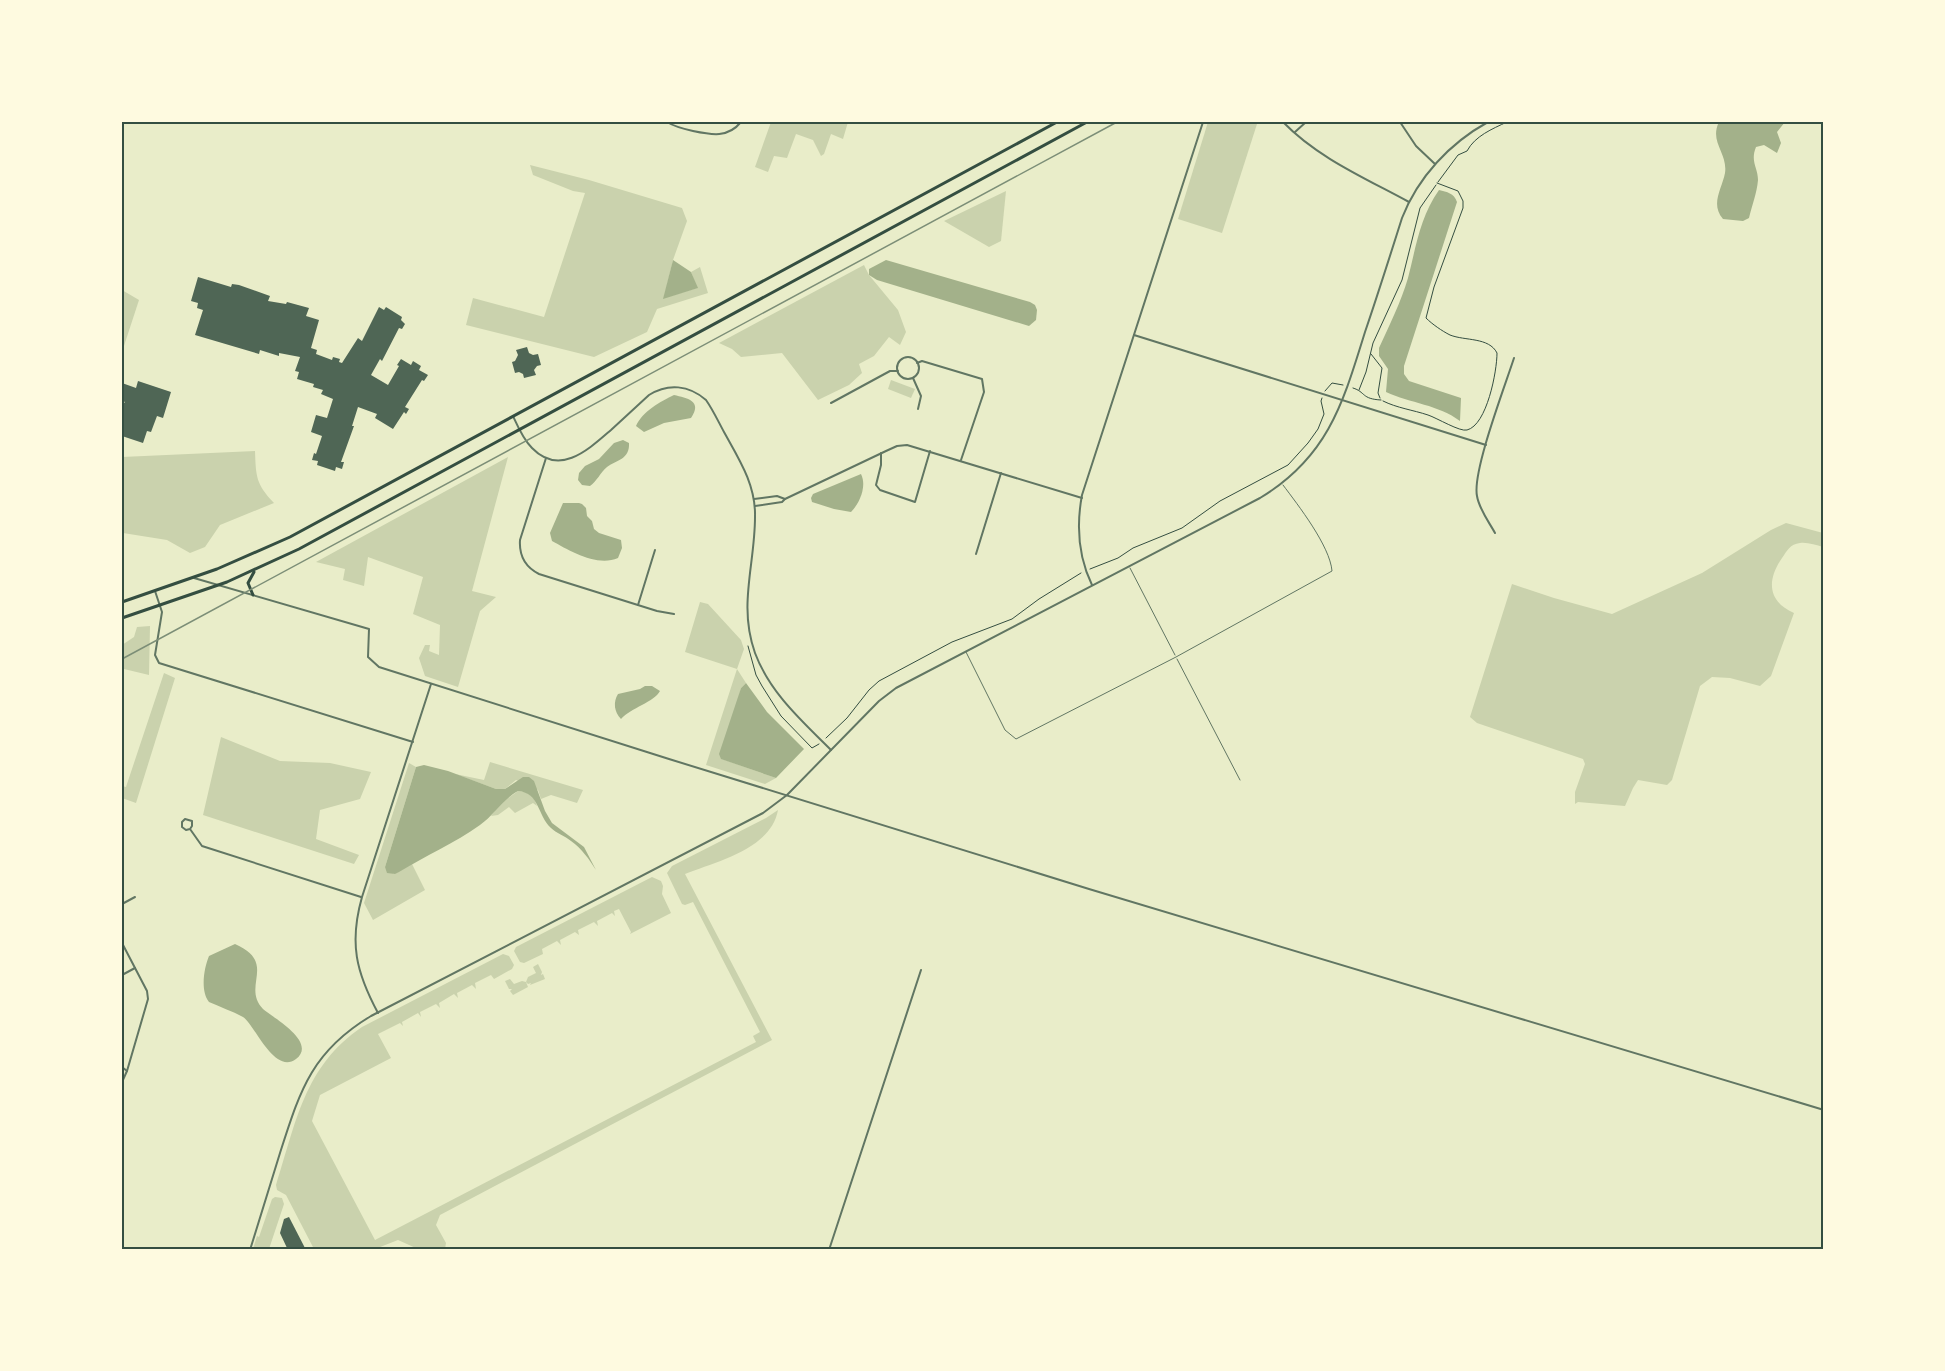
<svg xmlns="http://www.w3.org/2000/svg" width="1945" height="1371" font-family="'Roboto Serif',serif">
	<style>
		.green { fill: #cad2ad }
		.water { fill: #a3b18a }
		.building { fill: #4f6655 }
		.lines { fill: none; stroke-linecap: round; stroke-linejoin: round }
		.path { stroke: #344e41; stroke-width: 1 }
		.service { stroke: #617663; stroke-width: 1 }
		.minor { stroke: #617663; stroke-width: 2 }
		.tertiary { stroke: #617663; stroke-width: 2 }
		.primary { stroke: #344e41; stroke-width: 3 }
		.rail { stroke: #7c8e77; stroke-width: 1.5 }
		.neatline { fill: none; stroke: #344e41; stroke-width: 2 }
	</style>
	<rect width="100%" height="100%" fill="#e9edc9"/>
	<!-- green -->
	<g class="green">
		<polygon points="771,122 848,122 843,139 831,134 824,154 821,156 813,140 796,134 787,158 774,156 768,172 755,167"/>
		<polygon points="1208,122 1256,122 1257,124 1222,233 1178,219"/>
		<polygon points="530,165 589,180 682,208 687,221 673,260 664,298 697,288 691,272 700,267 708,293 657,309 647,332 594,357 466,325 473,298 544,317 585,193 573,191 533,175"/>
		<polygon points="1006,191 1001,241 989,247 944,221"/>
		<polygon points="864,265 869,275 898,310 906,332 900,345 889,337 874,356 859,364 862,373 849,385 818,400 782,353 741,357 732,349 719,343"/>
		<polygon points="122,290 139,300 122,352"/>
		<polygon points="891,380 915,389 911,398 888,389"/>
		<path d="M255 451C256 477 256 484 274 503L220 525 205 547 190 553 167 540 123 533 122 535V457Z"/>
		<polygon points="508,457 472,591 496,597 480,611 458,687 425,676 419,658 425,645 430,645 429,651 439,655 440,625 413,614 423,577 368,557 364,586 343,580 345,569 316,562"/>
		<path d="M1786 523 1823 533V547C1816 545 1807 542 1800 543 1790 544 1787 551 1782 558 1767 580 1767 601 1794 613L1771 676 1760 686 1730 678 1712 677 1700 686 1672 780 1667 785 1638 780 1633 788 1625 806 1578 802 1575 804V792L1585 764 1583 759 1477 723 1470 717 1512 584 1554 598 1612 614 1702 573 1771 530Z"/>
		<polygon points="700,602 708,604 741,640 744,649 737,669 746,683 741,688 722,759 776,778 765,784 706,765 737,669 685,652"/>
		<polygon points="150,626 149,675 124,669 122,670 122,645 134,637 137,627"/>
		<polygon points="164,673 175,678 136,803 122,798 122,786 126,787"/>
		<polygon points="221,737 280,761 330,763 371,772 360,799 320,810 316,839 359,855 354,864 203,815"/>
		<polygon points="490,762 583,790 577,803 551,795 541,799 538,790 516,780 505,789 496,789 455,774 484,780"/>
		<polygon points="409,763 416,767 385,867 394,874 412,864 425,890 373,920 364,903"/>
		<path d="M518 791C529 792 534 796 537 806L533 803 515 813 509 807 498 815 491 816 500 804Z"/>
		<path d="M778 810C771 849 717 861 685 874L772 1040 440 1215 436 1225 446 1243 445 1249H418L398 1240 375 1249H314L286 1195 277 1190 276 1185C296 1123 304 1066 362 1027L503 954 509 956 514 965 512 969 494 979 491 975 475 983 476 989 472 985 457 993 458 998 454 994 439 1003 440 1008 436 1004 420 1012 421 1017 418 1013 402 1022 403 1026 400 1023 378 1034 391 1058 320 1095 312 1121 375 1240 756 1042 753 1036 760 1032 693 902 685 905 682 904 667 873 672 866 766 818Z"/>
		<polygon points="652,877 661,881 663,886 662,894 671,913 630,934 631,932 619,909 614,911 615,916 612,913 597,921 598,926 594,922 578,930 579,935 575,932 560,940 561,945 557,941 542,949 543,954 524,963 520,962 514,951 516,947"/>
		<polygon points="538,964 542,972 541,975 543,974 545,979 530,985 531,983 528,984 526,982 528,987 513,995 510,991 512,989 509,989 505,981 510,979 514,984 522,981 526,982 528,977 536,973 533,967"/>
		<polygon points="275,1197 282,1198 284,1204 269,1249 253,1249 257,1236 259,1237 272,1199"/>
	</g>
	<!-- water -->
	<g class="water">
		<path d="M1719 122H1785L1777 132 1781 143 1777 153 1764 145 1756 147C1750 162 1758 167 1758 180 1757 193 1752 205 1749 218L1743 221 1723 219C1710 204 1722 189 1725 173 1728 153 1709 142 1719 122Z"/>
		<path d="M1439 190C1447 192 1454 193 1457 202L1404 366V374L1409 381 1461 398 1460 421C1439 405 1410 403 1386 392L1388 369 1379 356V348C1389 326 1401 302 1408 278 1416 247 1420 217 1439 190Z"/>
		<polygon points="673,260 691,272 698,288 663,299"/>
		<polygon points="886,260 1030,302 1035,305 1037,310 1036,320 1029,326 877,280 869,275 869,269"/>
		<path d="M674 395C687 398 703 401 691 418L664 423 644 432 636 426C642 412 661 401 674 395Z"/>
		<path d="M623 440 629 443C630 459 617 460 607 467 600 473 597 481 590 486L582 485 578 480 579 473 585 466 599 459 614 443Z"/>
		<path d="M861 474C867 486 860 503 851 512L834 509 812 502 811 498 813 494Z"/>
		<path d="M563 503H579L582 504 586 508 587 516 592 521 594 529 599 533 621 540 622 548 618 558C597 567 570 551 552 541L550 533Z"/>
		<polygon points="746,683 767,712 804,749 776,778 721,759 719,754 741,688"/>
		<path d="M645 686H652L660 691C654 702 631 708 621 719 614 712 613 702 618 694L640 689Z"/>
		<path d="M424 765 448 771 496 789H505L523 777H529L534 781 545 811 552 823 584 847 596 870C589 859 582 849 571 841 565 836 556 833 551 828 537 815 540 793 518 791 502 800 494 815 480 825 455 843 425 856 399 872L395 874 387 873 385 867 416 767Z"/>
		<path d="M235 944C278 963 241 986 263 1009 272 1017 318 1042 296 1059 274 1075 255 1025 243 1017 232 1011 220 1007 209 1002 200 991 204 968 209 956Z"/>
	</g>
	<!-- building -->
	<g class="building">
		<polygon points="198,277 231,287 232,284 239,285 270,296 268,301 286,304 287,302 309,308 306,316 319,320 311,348 317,350 316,354 332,360 333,357 340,359 339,362 342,363 358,338 362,341 379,307 384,310 386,307 402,317 401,320 405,324 402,329 399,328 382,361 380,359 371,375 388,385 399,366 397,365 401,359 411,365 413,361 421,366 419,370 428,375 424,381 422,380 405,407 409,409 406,414 404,412 393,429 375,418 377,414 358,407 352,426 354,426 341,462 344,462 342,469 336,467 335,471 317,465 318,461 312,460 314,453 316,454 322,436 311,432 316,415 327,418 333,399 321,394 323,390 313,387 314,384 297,379 299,372 295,371 300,357 279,353 279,356 260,350 259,354 195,335 203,310 197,308 198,303 191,301"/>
		<polygon points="527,347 529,353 533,355 538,354 541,365 537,366 534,370 536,375 524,378 523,374 519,372 515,373 512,362 515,361 518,355 516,350"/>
		<polygon points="138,381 171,392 163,418 157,416 151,432 147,431 143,443 122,436 122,405 125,402 122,401 122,383 136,388"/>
		<polygon points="289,1217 306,1250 287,1248 280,1233 284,1219"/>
	</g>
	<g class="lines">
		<!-- path -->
		<g class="path">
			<path d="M1438 182 1458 155 1467 151C1475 136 1492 129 1507 122"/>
			<polyline points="1371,354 1382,368 1378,393 1380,398"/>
			<path d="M1353 388C1366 392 1361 399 1381 400"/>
			<polyline points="1359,390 1366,372 1373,343 1402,280 1420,208 1436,185"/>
			<polyline points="1325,391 1332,383 1343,385"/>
			<path d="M1383 401C1397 408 1413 410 1428 415 1437 418 1460 432 1467 430 1487 425 1497 371 1497 353 1489 337 1465 341 1450 335 1442 331 1432 324 1426 318L1434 287 1463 208V201L1458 191 1437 183"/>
			<polyline points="1090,569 1118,558 1133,548 1182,528 1220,501 1288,465 1308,443 1318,429 1324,414 1321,401 1322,398"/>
			<polyline points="748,646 756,675 762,686 781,716 812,748 819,744"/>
			<polyline points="826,738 847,718 869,690 879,681 952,642 1012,619 1039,599 1081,573"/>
		</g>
		<!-- service -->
		<g class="service">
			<polyline points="1130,568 1175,655"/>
			<path d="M966 652 1005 730 1016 739 1176 657 1332 571C1330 546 1298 505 1283 485"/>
			<polyline points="1177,659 1240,780"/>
		</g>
		<!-- minor -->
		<g class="minor">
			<path d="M667 122C675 127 684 129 693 131 712 135 728 138 741 122"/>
			<polyline points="1400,122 1416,146 1435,164"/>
			<polyline points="1295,132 1306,122"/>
			<polyline points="1134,335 1486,445"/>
			<circle cx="908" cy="368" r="11"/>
			<polyline points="917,363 922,361 982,379 984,392 961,460"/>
			<polyline points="913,378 921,396 918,409"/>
			<polyline points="831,403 890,371 898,371"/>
			<path d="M513 416C518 427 523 439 532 448 560 477 589 449 611 430 624 418 636 407 649 395 668 383 689 385 706 400 713 410 718 421 724 432 739 459 756 485 755 517 755 565 738 605 755 653 770 693 802 721 831 750"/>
			<polyline points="881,453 881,465 876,485 880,490 915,502 930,451"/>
			<path d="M546 458 520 540C519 555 525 567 539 574L657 611 674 614"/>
			<polyline points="754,499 777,496 785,499"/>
			<polyline points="755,506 782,502 785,499 886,451 897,446 907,445 1082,498"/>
			<path d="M1495 533C1489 522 1479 509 1477 496 1472 472 1505 386 1514 358"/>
			<polyline points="976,554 1001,473"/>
			<polyline points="194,578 369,629 368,657 379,667 669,759 1089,889 1824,1110"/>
			<path d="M1092 585C1078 556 1076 527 1082 495L1203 122"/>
			<polyline points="155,591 162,612 155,655 159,663 413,742"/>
			<polyline points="638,605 655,550"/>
			<polyline points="190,829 186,830 182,827 182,822 185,819 192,821 192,826 190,829 202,846 361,897"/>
			<polyline points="122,904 135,897"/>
			<polyline points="122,943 147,991 148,999 127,1071 122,1082"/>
			<polyline points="122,975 135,968"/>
			<path d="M378 1013C356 972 349 943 362 897L431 684"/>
			<polyline points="122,1067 127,1071"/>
			<polyline points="829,1250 921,970"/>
		</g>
		<!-- tertiary -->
		<g class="tertiary">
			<path d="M1283 122C1318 158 1365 178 1409 202"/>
			<path d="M250 1250C260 1217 270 1185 280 1153 300 1091 311 1052 371 1016L763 813 787 795 879 701 896 688 1260 498C1328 457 1343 403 1365 332 1378 294 1390 256 1402 218 1418 177 1450 143 1488 122"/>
		</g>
		<!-- primary -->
		<g class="primary">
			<polyline points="253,595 248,583 254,572"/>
			<polyline points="122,602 217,569 290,537 1057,122"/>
			<polyline points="122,618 227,582 299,549 1087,122"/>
		</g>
		<!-- rail -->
		<polyline class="rail" points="122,659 1117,122"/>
	</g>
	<!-- border -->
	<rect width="1945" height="1371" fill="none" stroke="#fefae0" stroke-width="246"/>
	<rect x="123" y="123" width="1699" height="1125" class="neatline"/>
</svg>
